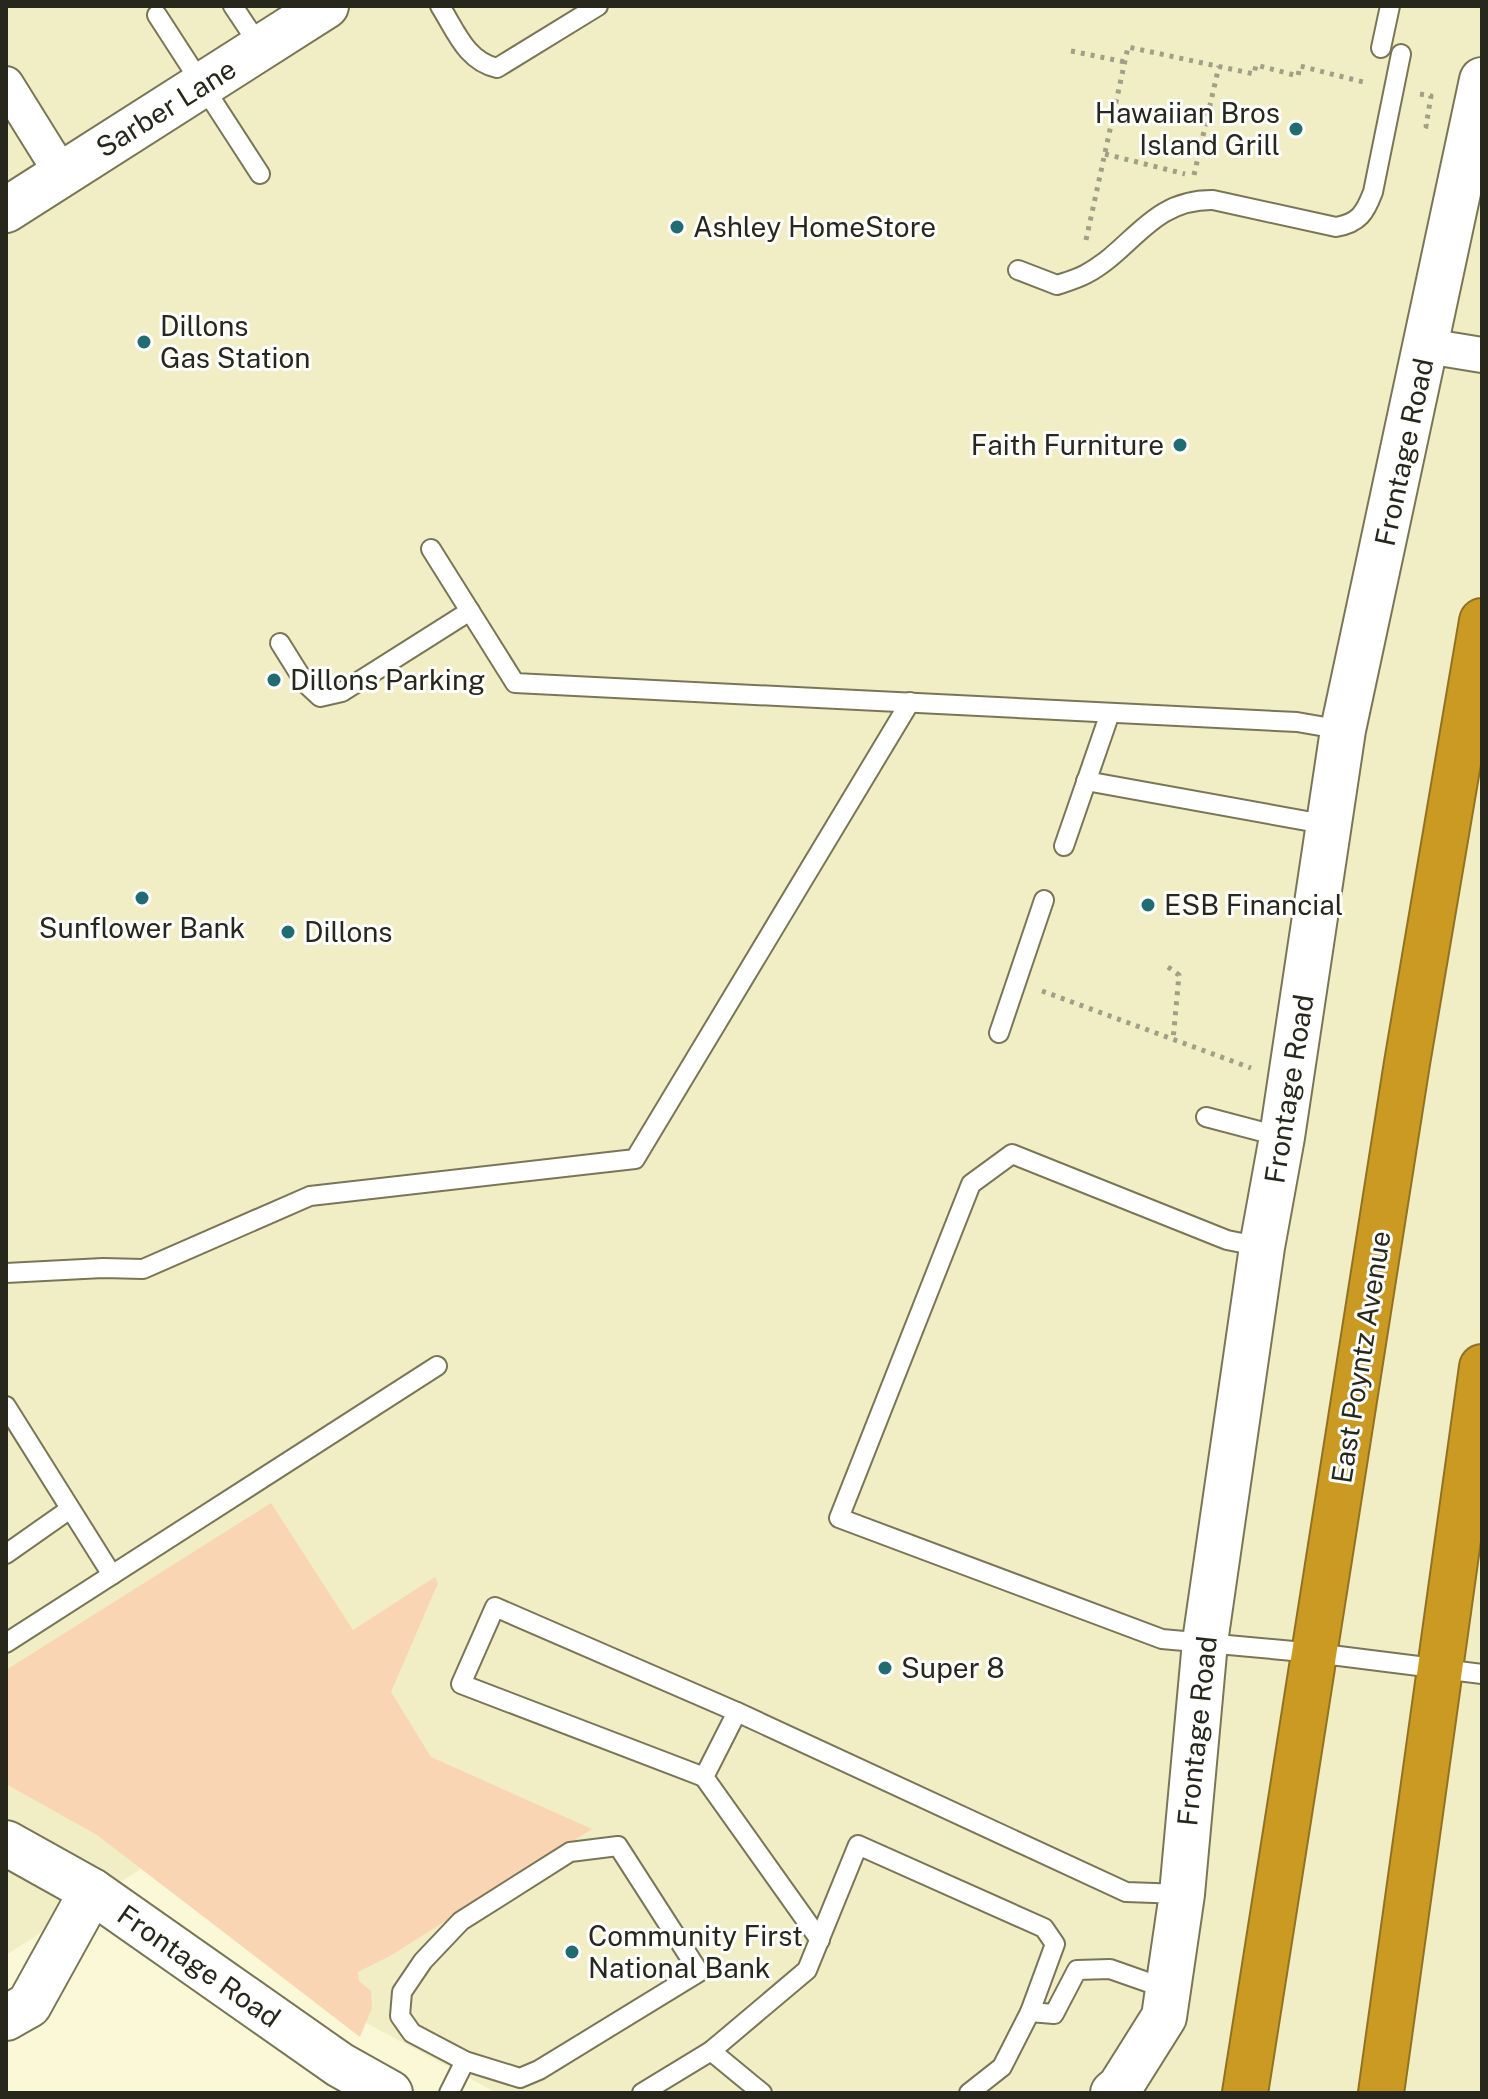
<svg xmlns="http://www.w3.org/2000/svg" width="1488" height="2099" font-family="'Public Sans',sans-serif">
	<style>
		.built { fill: #f1eec5 }
		.green { fill: #fad5b3 }
		.lines { fill: none; stroke-linecap: round; stroke-linejoin: round }
		.lane-casing { stroke: #797658; stroke-width: 22 }
		.street-casing { stroke: #797658; stroke-width: 38 }
		.secondary-casing { stroke: #797658; stroke-width: 48 }
		.highway-casing { stroke: #917220; stroke-width: 48 }
		.path { stroke: #a19f87; stroke-width: 5; stroke-dasharray: 4 6; stroke-linecap: butt }
		.lane { stroke: #fff; stroke-width: 18 }
		.street { stroke: #fff; stroke-width: 34 }
		.secondary { stroke: #fff; stroke-width: 44 }
		.highway { stroke: #ca9a22; stroke-width: 44 }
		.poi-dot { fill: #206c71; stroke: #fff; stroke-width: 3 }
		.labels { text-anchor: middle; stroke-width: 6; stroke-linejoin: round; paint-order: stroke }
		.street-label { font-size: 28px; fill: #28271b; stroke: #fff }
		.poi-label { font-size: 28px; fill: #28271b; stroke: #fff; text-anchor: start }
	</style>
	<rect width="100%" height="100%" fill="#faf8d6"/>
	<!-- built -->
	<polygon class="built" points="6,6 1482,6 1482,2093 497,2093 353,2016 147,1865 6,1955"/>
	<!-- green -->
	<polygon class="green" points="271,1503 353,1630 435,1577 438,1583 391,1692 431,1757 592,1829 390,1956 358,1972 359,1981 371,1991 372,2008 360,2037 97,1835 6,1784 6,1670"/>
	<g class="lines">
		<!-- lane casing -->
		<g class="lane-casing">
			<g id="lane">
				<polyline points="233,6 261,48"/>
				<path d="M440 6C456 31 466 61 497 68L598 6"/>
				<polyline points="157,15 260,174"/>
				<polyline points="1381,48 1390,6"/>
				<path d="M1018 270 1057 285C1066 282 1077 279 1086 274 1133 249 1151 199 1213 200L1336 227C1359 223 1365 213 1373 192L1401 54"/>
				<polyline points="431,549 515,683 1297,722 1343,730"/>
				<polyline points="280,643 305,683 320,697 342,692 470,611"/>
				<polyline points="1086,781 1329,825"/>
				<polyline points="1064,846 1110,713"/>
				<polyline points="999,1033 1044,900"/>
				<polyline points="1206,1117 1282,1137"/>
				<polyline points="1262,1247 1227,1240 1012,1154 971,1184 839,1518 1162,1639 1315,1653 1482,1674"/>
				<polyline points="6,1273 103,1268 143,1269 310,1196 635,1159 910,702"/>
				<polyline points="6,1406 112,1575"/>
				<polyline points="6,1554 70,1509"/>
				<polyline points="6,1643 437,1366"/>
				<polyline points="737,1712 704,1777 820,1940"/>
				<polyline points="704,1777 461,1684 495,1607 737,1712 1126,1892 1182,1894"/>
				<polygon points="618,1846 699,1972 539,2070 520,2078 465,2061 412,2033 400,2016 402,1992 423,1961 461,1921 570,1852"/>
				<polyline points="711,2051 762,2093"/>
				<polyline points="449,2093 465,2061"/>
				<polyline points="642,2093 711,2051 807,1970 858,1845 1044,1928 1055,1944 1030,2012"/>
				<polyline points="969,2093 1002,2067 1030,2012 1054,2014 1077,1970 1110,1969 1167,1989"/>
			</g>
		</g>
		<!-- street casing -->
		<g class="street-casing">
			<g id="street">
				<polyline points="6,84 62,174"/>
				<polyline points="1427,346 1482,355"/>
			</g>
		</g>
		<!-- secondary casing -->
		<g class="secondary-casing">
			<g id="secondary">
				<polyline points="6,210 326,6"/>
				<polyline points="6,1843 92,1891 340,2065 390,2093"/>
				<polyline points="6,2018 29,2005 92,1891"/>
				<polyline points="1113,2093 1120,2087 1164,2017 1182,1894 1205,1642 1262,1247 1282,1137 1343,730 1482,80"/>
			</g>
		</g>
		<!-- highway casing -->
		<g class="highway-casing">
			<g id="highway">
				<polyline points="1245,2093 1407,1063 1482,621"/>
				<polyline points="1381,2093 1482,1367"/>
			</g>
		</g>
		<!-- path -->
		<g class="path">
			<polyline points="1071,51 1125,62"/>
			<polyline points="1420,94 1431,96 1426,126 1431,127"/>
			<polyline points="1105,154 1185,174"/>
			<polyline points="1194,175 1219,66"/>
			<polyline points="1086,240 1128,47 1254,74 1256,65 1298,76 1300,66 1367,83"/>
			<polyline points="1168,967 1179,975 1173,1040"/>
			<polyline points="1042,991 1251,1068"/>
		</g>
		<!-- lane -->
		<use href="#lane" class="lane"/>
		<!-- street -->
		<use href="#street" class="street"/>
		<!-- secondary -->
		<use href="#secondary" class="secondary"/>
		<!-- highway -->
		<use href="#highway" class="highway"/>
	</g>
	<!-- markers -->
	<g class="poi-dot">
		<circle cx="1296" cy="129" r="8"/>
		<circle cx="677" cy="227" r="8"/>
		<circle cx="144" cy="342" r="8"/>
		<circle cx="1180" cy="445" r="8"/>
		<circle cx="274" cy="680" r="8"/>
		<circle cx="142" cy="898" r="8"/>
		<circle cx="1148" cy="905" r="8"/>
		<circle cx="288" cy="932" r="8"/>
		<circle cx="885" cy="1668" r="8"/>
		<circle cx="572" cy="1952" r="8"/>
	</g>
	<g class="labels">
		<!-- street labels -->
		<g class="street-label">
			<text transform="translate(166 108) rotate(-32)" y="10">Sarber Lane</text>
			<text transform="translate(1404 452) rotate(-78)" y="10">Frontage Road</text>
			<text transform="translate(1289 1089) rotate(-81)" y="10">Frontage Road</text>
			<text transform="translate(1361 1357) rotate(-81)" y="10">East Poyntz Avenue</text>
			<text transform="translate(1197 1731) rotate(-84)" y="10">Frontage Road</text>
			<text transform="translate(199 1966) rotate(35)" y="10">Frontage Road</text>
		</g>
		<!-- poi labels -->
		<g class="poi-label">
			<text x="1280" y="123" text-anchor="end">Hawaiian Bros<tspan x="1280" dy="32">Island Grill</tspan></text>
			<text x="693" y="237">Ashley HomeStore</text>
			<text x="160" y="336">Dillons<tspan x="160" dy="32">Gas Station</tspan></text>
			<text x="1164" y="455" text-anchor="end">Faith Furniture</text>
			<text x="290" y="690">Dillons Parking</text>
			<text x="1164" y="915">ESB Financial</text>
			<text x="142" y="938" text-anchor="middle">Sunflower Bank</text>
			<text x="304" y="942">Dillons</text>
			<text x="901" y="1678">Super 8</text>
			<text x="588" y="1946">Community First<tspan x="588" dy="32">National Bank</tspan></text>
		</g>
	</g>
	<!-- border -->
	<rect width="1488" height="2099" fill="none" stroke="#28271b" stroke-width="16"/>
</svg>
